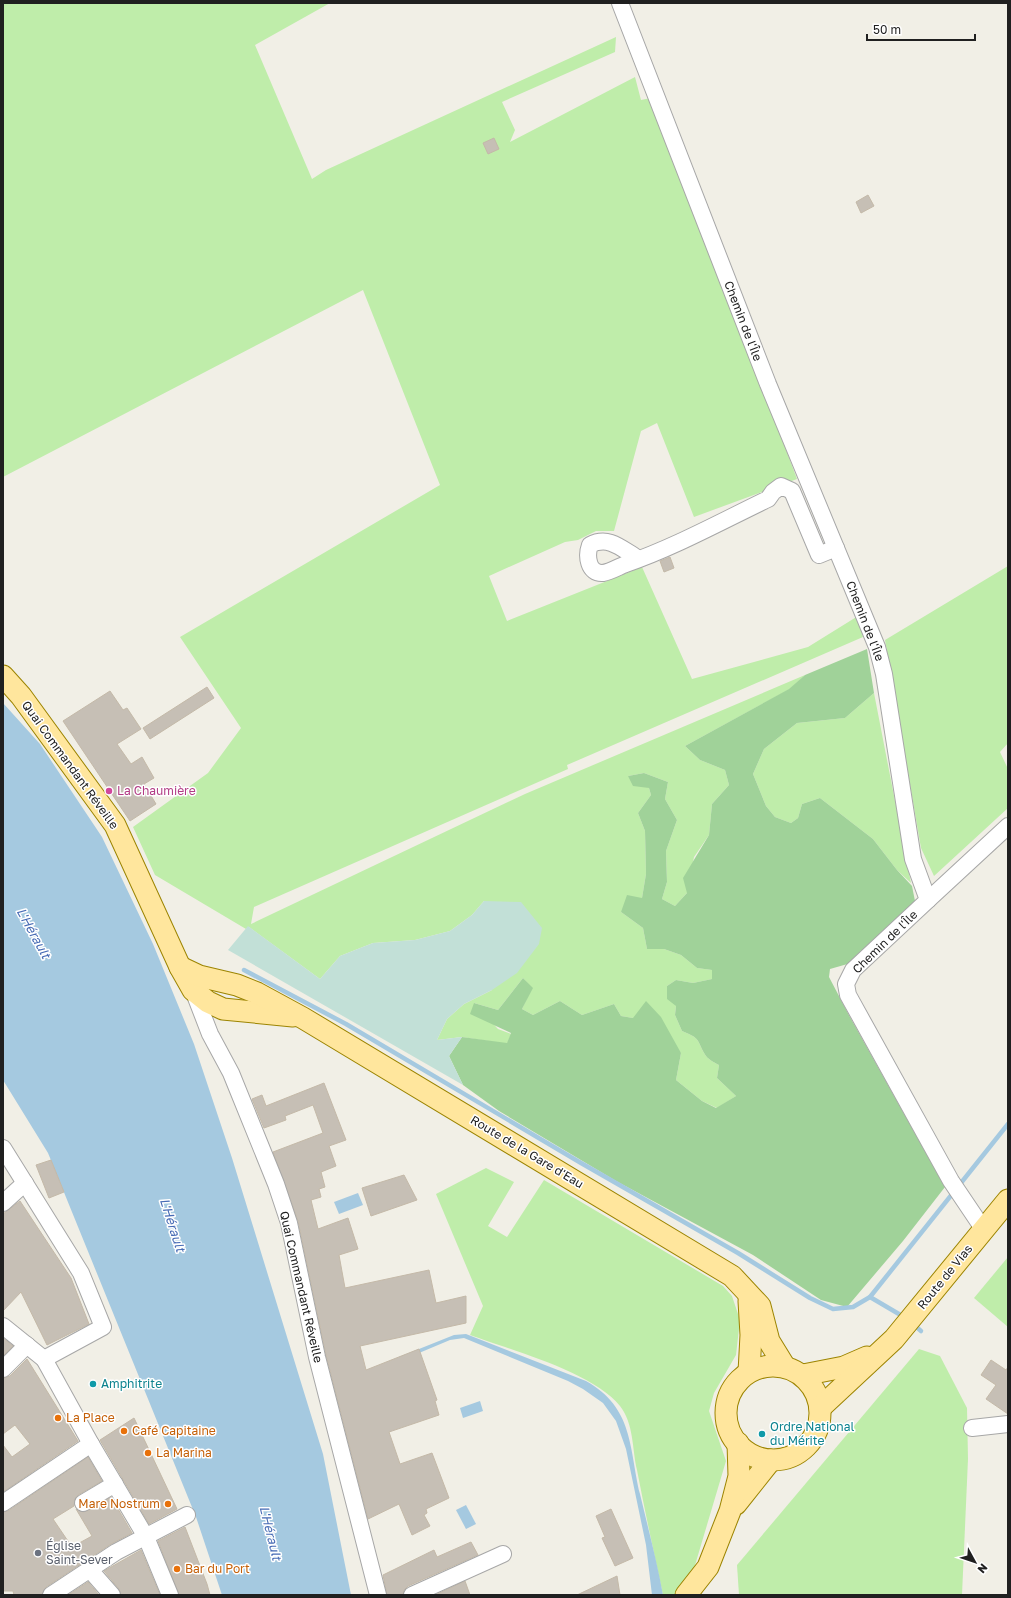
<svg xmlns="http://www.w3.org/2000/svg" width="1011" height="1598" font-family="'Golos Text',sans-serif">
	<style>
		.grass { fill: #bfedaa }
		.forest { fill: #a0d299 }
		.wetland { fill: #c2e0d7 }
		.water { fill: #a5c9e0 }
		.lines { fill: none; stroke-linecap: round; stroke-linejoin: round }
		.stream { stroke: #a5c9e0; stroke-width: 4.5 }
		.building { fill: #c6bfb5; stroke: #c4b9a8 }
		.minor-casing { stroke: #a7a7a7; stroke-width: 18 }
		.major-casing { stroke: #9c8400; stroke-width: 23 }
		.minor { stroke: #fff; stroke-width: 16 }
		.major { stroke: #ffe69d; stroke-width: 21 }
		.hotel-dot { fill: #d1479c; stroke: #fff; stroke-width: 1.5 }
		.culture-dot { fill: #0f9aa8; stroke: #fff; stroke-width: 1.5 }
		.food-dot { fill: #e8710a; stroke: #fff; stroke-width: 1.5 }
		.worship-dot { fill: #6b7280; stroke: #fff; stroke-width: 1.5 }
		.labels { text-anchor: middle; stroke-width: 3; stroke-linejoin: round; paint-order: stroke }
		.street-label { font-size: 12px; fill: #202020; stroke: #fff }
		.hotel-label { font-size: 12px; fill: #b23c85; stroke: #fff; text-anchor: start }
		.culture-label { font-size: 12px; fill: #0d838f; stroke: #fff; text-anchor: start }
		.food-label { font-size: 12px; fill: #c56008; stroke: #fff; text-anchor: start }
		.worship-label { font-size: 12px; fill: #5b616d; stroke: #fff; text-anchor: start }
		.water-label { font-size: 13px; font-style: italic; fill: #476bb5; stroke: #fff }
	</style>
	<rect width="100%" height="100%" fill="#f1efe6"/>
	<!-- grass -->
	<g class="grass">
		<path d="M3 3H330L255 45 312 179 326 170 616 37 615 52 502 102 515 130 510 142 635 77 641 100 651 98 690 194 797 479 694 517 657 423 641 431 614 531H596L578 540 565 542 489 576 507 621 642 567 692 679 808 647 858 616 863 637 567 765 568 769 254 907 251 924 525 794 805 675 790 689 685 746 700 760 725 770 729 785 712 804 709 835 694 857 687 893 675 906 662 899 667 882 666 851 677 820 665 799 668 782 644 773 628 776 649 788 651 795 638 813 645 831 646 874 642 898 621 912 643 928 647 949H664L681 955 697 968 712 970V979L693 983 676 980 667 986 676 1006 675 1015 682 1031C702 1039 696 1040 706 1056 709 1060 715 1063 719 1065L717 1078 736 1096 717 1108 702 1101 676 1080 681 1053 633 1018 621 1016 614 1004 582 1015 560 1001 533 1015 522 1009 532 988 523 978 498 1010 474 1003 498 1029 511 1034 507 1044 462 1037 437 1040 447 1019 464 1004 492 990 484 901 472 915 450 931 415 940 373 943 340 956 320 979 249 927 246 929 155 875 133 827 208 773 241 728 180 637 440 485 363 290 3 477Z"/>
		<polygon points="1008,566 1008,743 1000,752 1008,769 1008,808 934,876 921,848 885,640"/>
		<polygon points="874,693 911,883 897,870 873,839 820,798 802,804 798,818 791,823 775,817 766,806 753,774 764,749 797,723 845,718"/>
		<path d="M486 1168 514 1182 488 1226 507 1237 544 1180 723 1286 732 1296 740 1320 736 1355 714 1393 709 1411 726 1461 693 1572 676 1595H663C654 1553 645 1512 637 1470 632 1448 634 1424 620 1406 593 1372 511 1350 470 1335L483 1306 436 1194Z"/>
		<polygon points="1008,1257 1008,1327 974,1298"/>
		<polygon points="919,1349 940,1356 967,1408 968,1459 962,1595 739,1595 737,1565"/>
	</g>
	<!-- forest -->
	<path class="forest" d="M867 649 874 693 845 718 797 723 764 749 753 774 766 806 775 817 791 823 798 818 802 804 820 798 873 839 897 870 912 886 915 901 851 963 830 969 829 977 850 1017 945 1187 903 1241 847 1307 821 1300 753 1255 616 1181 499 1111 463 1085 449 1056 462 1037 507 1043 511 1033 470 1014 474 1003 498 1010 523 978 533 988 522 1009 533 1015 560 1001 582 1015 614 1004 621 1016 633 1018 646 1001 661 1017 681 1053 676 1080 702 1101 716 1108 736 1096 717 1078 719 1065C715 1063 709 1060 706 1056 696 1040 702 1039 682 1031L675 1015 676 1006 667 999V986L676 980 693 983 712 979V970L697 968 681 955 664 949H647L643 928 621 912 627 895 642 898 646 874 645 831 638 813 651 795 649 788 633 786 628 776 644 773 668 782 665 799 677 820 666 851 667 882 662 899 675 906 687 893 683 878 709 835 712 804 729 785 725 770 700 760 685 746 789 689 805 675Z"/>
	<!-- wetland -->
	<polygon class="wetland" points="484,901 521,902 542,928 539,944 517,973 492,990 464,1004 447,1019 437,1040 462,1037 449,1056 463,1085 228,950 248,926 320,979 340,956 373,943 415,940 450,931 472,915"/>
	<!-- water -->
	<g class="water">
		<polygon points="3,703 40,744 102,837 153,944 194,1044 232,1158 323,1454 351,1595 222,1595 196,1517 48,1153 3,1080"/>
		<polygon points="358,1193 363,1205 339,1214 334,1202"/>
		<path d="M466 1334 586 1381C634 1408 629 1448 640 1494 648 1528 657 1561 663 1595H652L646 1545 626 1449 616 1421 603 1403 583 1389 568 1381 464 1338 450 1340 400 1361 399 1357 454 1335Z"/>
		<polygon points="480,1401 483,1411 463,1418 460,1408"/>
		<polygon points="466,1505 476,1524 466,1529 456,1510"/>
	</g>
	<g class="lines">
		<!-- stream -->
		<g class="stream">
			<polyline points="244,970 346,1024 581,1163 738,1253 810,1298 833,1309 853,1307 870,1297 1008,1124"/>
			<polyline points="870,1297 904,1317"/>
			<polyline points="913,1324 921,1331"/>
		</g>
	</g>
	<!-- building -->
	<g class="building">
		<polygon points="494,138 499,149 488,154 483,143"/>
		<polygon points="868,195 874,206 861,213 856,202"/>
		<polygon points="670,557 674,568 664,572 660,561"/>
		<polygon points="207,687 214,698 150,739 143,728"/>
		<polygon points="110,691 123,710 127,708 141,729 117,744 131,764 142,757 154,778 144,784 156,804 130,821 63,721"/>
		<polygon points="324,1083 346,1140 329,1146 336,1166 321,1172 325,1187 319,1189 321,1197 311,1200 318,1229 348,1218 358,1249 339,1255 345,1288 429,1270 436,1303 466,1296 466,1323 360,1346 366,1370 419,1349 437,1400 435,1401 439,1415 389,1432 400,1464 432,1453 449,1498 426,1509 427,1513 424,1515 430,1526 412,1535 399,1504 368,1519 326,1355 298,1221 273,1152 323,1133 313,1105 285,1116 286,1120 264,1128 252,1099 262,1095 266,1106"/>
		<polygon points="51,1160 64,1192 49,1198 36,1165"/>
		<polygon points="404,1175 417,1200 371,1216 362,1188"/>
		<polygon points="20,1201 71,1278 89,1324 47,1345 21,1292 3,1311 3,1214"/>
		<polygon points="3,1338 13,1346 3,1356"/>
		<polygon points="27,1359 78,1441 3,1492 3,1445 12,1457 30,1444 15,1425 3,1434 3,1378 10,1376"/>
		<polygon points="991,1360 1006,1370 1008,1367 1008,1414 986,1399 996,1385 981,1375"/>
		<polygon points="134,1418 177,1509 149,1524 100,1440"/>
		<polygon points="88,1457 102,1481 78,1495 75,1499 74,1506 53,1519 72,1547 92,1536 76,1509 83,1512 87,1511 111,1497 132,1533 111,1544 46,1587 42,1595 14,1595 13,1591 3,1591 3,1512 8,1511"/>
		<polygon points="611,1509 633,1558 615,1566 602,1538 605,1537 596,1516"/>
		<polygon points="185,1527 207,1584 210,1595 179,1595 158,1541"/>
		<polygon points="471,1542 478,1555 408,1586 404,1590 403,1595 387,1595 383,1575 434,1550 437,1557"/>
		<polygon points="141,1550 160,1595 121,1595 119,1589 104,1571"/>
		<polygon points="617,1576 620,1595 577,1595"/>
		<polygon points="465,1581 470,1595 435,1595"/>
		<polygon points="88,1582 99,1595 68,1595"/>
	</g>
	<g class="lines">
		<!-- minor casing -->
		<g class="minor-casing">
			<g id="minor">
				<polyline points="620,3 768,384 877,647 884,674 913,859 928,900 853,970 846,984 848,995 951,1181 984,1230"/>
				<path d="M639 559C622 549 609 535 590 545 586 556 588 574 603 573 610 572 620 566 626 564 675 547 722 521 768 499L773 492 781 486 792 491 819 555 836 548"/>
				<polyline points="928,900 1008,826"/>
				<polyline points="193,990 210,1034 231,1073 276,1184 289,1223 317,1357 378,1595"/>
				<polyline points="3,1148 81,1273 103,1327 44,1359 91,1444 146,1537 170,1595"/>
				<polyline points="3,1203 25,1183"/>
				<polyline points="3,1326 44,1359"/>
				<polyline points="3,1369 27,1345"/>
				<polyline points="972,1428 1008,1424"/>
				<polyline points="3,1503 91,1444"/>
				<polyline points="83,1503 115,1484"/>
				<polyline points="90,1570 112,1595"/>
				<polyline points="51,1595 116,1552 187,1515"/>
				<polyline points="412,1595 503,1554"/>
			</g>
		</g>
		<!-- major casing -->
		<g class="major-casing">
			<g id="major">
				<polyline points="3,676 21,696 115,825 180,967 193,990 208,1002 223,1009 293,1016"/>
				<polyline points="180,967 199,976 237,985 257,993 303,1018 732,1276 760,1306 769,1341 785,1367"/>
				<polyline points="749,1301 751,1335 749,1372"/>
				<circle cx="773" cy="1413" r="47"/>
				<polyline points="803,1375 844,1367 867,1357"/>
				<polyline points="820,1408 894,1339 1008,1200"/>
				<polyline points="736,1504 771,1460"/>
				<polyline points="686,1595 708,1567 730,1511 739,1476 738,1443"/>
			</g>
		</g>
		<!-- minor -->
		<use href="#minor" class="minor"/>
		<!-- major -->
		<use href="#major" class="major"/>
	</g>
	<!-- markers -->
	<circle class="hotel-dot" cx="109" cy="791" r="4"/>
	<g class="culture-dot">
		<circle cx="93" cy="1384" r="4"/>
		<circle cx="762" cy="1434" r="4"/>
	</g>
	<g class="food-dot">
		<circle cx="58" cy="1418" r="4"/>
		<circle cx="124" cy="1431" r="4"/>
		<circle cx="148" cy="1453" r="4"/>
		<circle cx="168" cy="1504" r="4"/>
		<circle cx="177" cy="1569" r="4"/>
	</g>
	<circle class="worship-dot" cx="38" cy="1553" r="4"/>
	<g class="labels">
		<!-- street labels -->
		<g class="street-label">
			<text transform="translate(743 321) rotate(69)" y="4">Chemin de l'Île</text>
			<text transform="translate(865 621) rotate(69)" y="4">Chemin de l'Île</text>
			<text transform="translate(70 765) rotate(54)" y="4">Quai Commandant Réveille</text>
			<text transform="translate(885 942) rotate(-44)" y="4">Chemin de l'Île</text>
			<text transform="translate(527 1152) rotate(31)" y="4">Route de la Gare d'Eau</text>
			<text transform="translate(945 1277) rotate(-51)" y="4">Route de Vias</text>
			<text transform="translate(301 1287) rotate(77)" y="4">Quai Commandant Réveille</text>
		</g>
		<!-- hotel labels -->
		<g class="hotel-label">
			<text x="117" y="795">La Chaumière</text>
		</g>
		<!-- culture labels -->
		<g class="culture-label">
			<text x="101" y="1388">Amphitrite</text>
			<text x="770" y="1431">Ordre National<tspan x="770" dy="14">du Mérite</tspan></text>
		</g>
		<!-- food labels -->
		<g class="food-label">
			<text x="66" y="1422">La Place</text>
			<text x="132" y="1435">Café Capitaine</text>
			<text x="156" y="1457">La Marina</text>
			<text x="160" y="1508" text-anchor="end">Mare Nostrum</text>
			<text x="185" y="1573">Bar du Port</text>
		</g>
		<!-- worship labels -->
		<g class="worship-label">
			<text x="46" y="1550">Église<tspan x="46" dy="14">Saint-Sever</tspan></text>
		</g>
		<!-- water labels -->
		<g class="water-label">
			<text transform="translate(34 933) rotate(61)" y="5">L'Hérault</text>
			<text transform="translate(173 1225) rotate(72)" y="5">L'Hérault</text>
			<text transform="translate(271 1533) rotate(76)" y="5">L'Hérault</text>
		</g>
	</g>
	<!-- border -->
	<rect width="1011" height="1598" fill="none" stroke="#202020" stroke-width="8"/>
	<!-- north arrow -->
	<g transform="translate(975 1562) rotate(130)" stroke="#ffffff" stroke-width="3" paint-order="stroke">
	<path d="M0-3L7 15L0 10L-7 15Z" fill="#202020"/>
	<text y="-6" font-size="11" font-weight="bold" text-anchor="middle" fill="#202020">N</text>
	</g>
	<!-- scale -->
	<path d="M867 34v6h108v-6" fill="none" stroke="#202020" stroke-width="2"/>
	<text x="873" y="34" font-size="12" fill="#202020" stroke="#ffffff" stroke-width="3" paint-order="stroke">50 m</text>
</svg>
